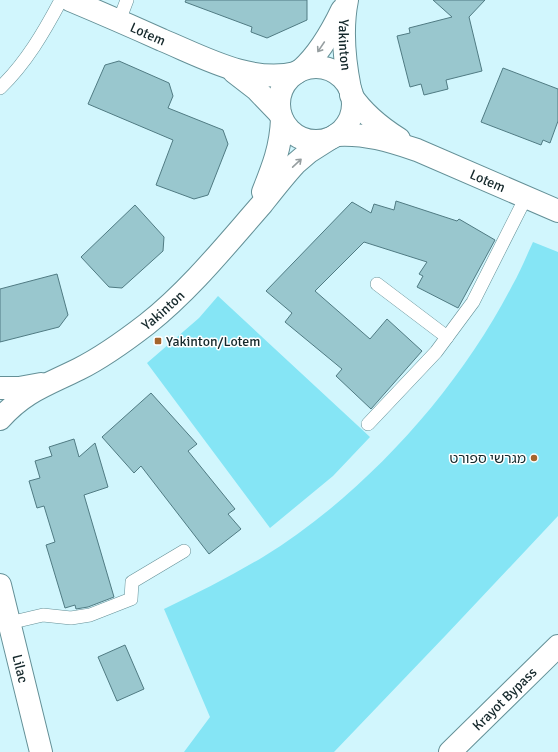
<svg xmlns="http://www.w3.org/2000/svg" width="558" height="752" font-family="Signika,'Noto Sans Hebrew',sans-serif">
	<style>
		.green { fill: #85e5f5 }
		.building { fill: #99c7ce; stroke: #507b83 }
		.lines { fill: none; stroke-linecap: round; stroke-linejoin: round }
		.service-casing { stroke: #649097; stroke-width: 14 }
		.minor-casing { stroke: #649097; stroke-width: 24 }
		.motorway-casing { stroke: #649097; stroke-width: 24 }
		.service { stroke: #fff; stroke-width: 13 }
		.minor { stroke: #fff; stroke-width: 22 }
		.motorway { stroke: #fff; stroke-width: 22 }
		.oneway { stroke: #969ea0 }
		.poi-dot { fill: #a5652d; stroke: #fff; stroke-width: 1.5 }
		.labels { text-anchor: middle; stroke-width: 3; stroke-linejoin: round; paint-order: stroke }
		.street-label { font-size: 14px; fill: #15282b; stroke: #fff }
		.poi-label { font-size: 14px; fill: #15282b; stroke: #fff; text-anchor: start }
	</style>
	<rect width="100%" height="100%" fill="#d1f6fd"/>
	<!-- green -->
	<g class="green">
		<path d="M533 242 558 252V516L446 635 334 752H184L210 717 164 609C198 593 231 576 263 557 364 495 458 391 512 286 520 272 526 257 533 242Z"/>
		<polygon points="218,296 370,437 333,476 270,528 147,363 199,318"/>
	</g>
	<!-- building -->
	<g class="building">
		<polygon points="186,0 307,0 307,20 267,38 251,32 252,27 185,2"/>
		<polygon points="433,0 485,0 469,17 482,71 446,80 448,89 424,95 421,84 410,87 397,36 410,33 409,28 452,17"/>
		<polygon points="119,61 169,83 173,96 168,108 223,130 228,144 208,195 194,199 156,185 173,140 88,104 105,65"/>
		<polygon points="503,68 558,89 558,121 550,143 543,140 541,145 481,122"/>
		<polygon points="396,201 457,221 459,219 495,240 458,308 417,287 423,276 419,274 427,262 364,242 315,291 370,339 387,319 422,351 371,409 336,376 342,369 285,322 292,313 266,291 352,202 371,213 374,204 394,210"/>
		<polygon points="135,205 164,237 163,251 122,288 109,287 81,257"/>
		<polygon points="57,274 68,315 59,327 0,342 0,289"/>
		<polygon points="151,393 197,444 188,451 235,509 228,514 241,529 209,554 141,466 134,473 102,437"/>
		<polygon points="74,439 79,457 95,443 108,487 84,495 114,597 88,607 76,609 75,605 65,608 46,545 55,542 44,506 37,508 29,481 40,478 35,461 52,456 49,447"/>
		<polygon points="125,645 144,689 117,701 98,657"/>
	</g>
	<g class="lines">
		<!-- service casing -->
		<g class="service-casing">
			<g id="service">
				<polyline points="119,21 127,0"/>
				<path d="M0 88C26 63 44 32 61 0"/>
				<polyline points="377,284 447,337"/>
				<polyline points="368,424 436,352 473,302 526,197"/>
				<polyline points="9,623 43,615 71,618 90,615 131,599 132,582 184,551"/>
			</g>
		</g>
		<!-- minor casing -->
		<g class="minor-casing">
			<g id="minor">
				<path id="s1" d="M70 0C101 13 131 26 162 40 203 57 250 84 296 73"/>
				<path id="s2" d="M347 0C341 30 344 59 350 89"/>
				<circle cx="316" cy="104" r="37"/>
				<path d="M301 70C319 54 331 33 342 10"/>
				<polyline points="234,72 256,89 280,114"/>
				<path d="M351 95C363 113 380 127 399 139"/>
				<path id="s3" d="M336 135C365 133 390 141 417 150L558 211"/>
				<path d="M263 192C273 167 281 147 282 119"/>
				<polyline points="0,388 19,388 41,384"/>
				<path id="s4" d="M0 419C25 391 47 385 79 369 103 357 125 341 147 324 190 290 226 245 262 204 273 190 283 177 295 164L309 152 331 138"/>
				<path id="s5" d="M0 585 41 752"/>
			</g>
		</g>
		<!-- motorway casing -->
		<g class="motorway-casing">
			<g id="motorway">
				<path id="s6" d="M450 752 558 646"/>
			</g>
		</g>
		<!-- service -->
		<use href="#service" class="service"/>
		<!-- minor -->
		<use href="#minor" class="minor"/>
		<!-- motorway -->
		<use href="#motorway" class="motorway"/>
	</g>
	<!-- one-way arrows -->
	<defs><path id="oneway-shaft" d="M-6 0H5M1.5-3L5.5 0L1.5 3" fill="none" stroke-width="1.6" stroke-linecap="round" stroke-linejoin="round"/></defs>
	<g class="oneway">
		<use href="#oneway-shaft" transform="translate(321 47) rotate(124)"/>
		<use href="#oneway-shaft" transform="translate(297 163) rotate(-43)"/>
	</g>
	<!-- markers -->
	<g class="poi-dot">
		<rect x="154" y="337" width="8" height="8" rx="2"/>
		<circle cx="534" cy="458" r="4"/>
	</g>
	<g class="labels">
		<!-- street labels -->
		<g class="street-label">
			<text dy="5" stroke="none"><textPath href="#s1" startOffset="85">Lotem</textPath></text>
			<text dy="5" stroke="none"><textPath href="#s2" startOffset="45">Yakinton</textPath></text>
			<text dy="5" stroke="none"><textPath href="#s3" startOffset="160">Lotem</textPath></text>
			<text dy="5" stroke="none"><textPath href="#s4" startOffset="197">Yakinton</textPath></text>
			<text dy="5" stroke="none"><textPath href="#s5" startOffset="86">Lilac</textPath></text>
			<text dy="5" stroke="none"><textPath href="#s6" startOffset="76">Krayot Bypass</textPath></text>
		</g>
		<!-- poi labels -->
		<g class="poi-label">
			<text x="166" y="346">Yakinton/Lotem</text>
			<text x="526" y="463" text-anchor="end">מגרשי ספורט</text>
		</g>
	</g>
</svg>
